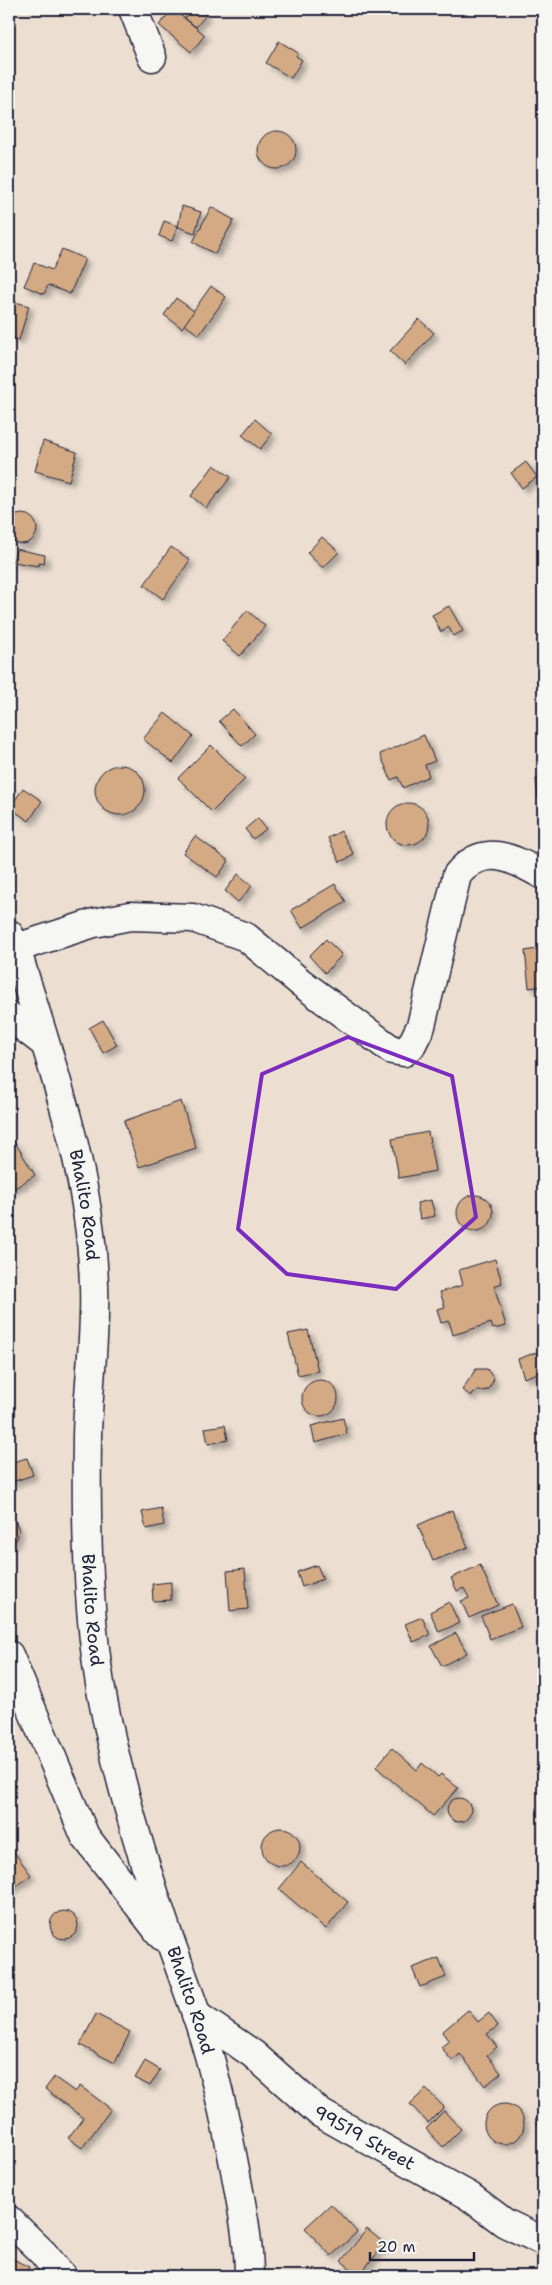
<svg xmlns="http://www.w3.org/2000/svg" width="552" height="2285" font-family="'Shantell Sans',sans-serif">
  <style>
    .building { fill: #d3aa84; stroke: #22223b; filter: url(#shadow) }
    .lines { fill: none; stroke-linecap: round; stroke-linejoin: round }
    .minor-casing { stroke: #22223b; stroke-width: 31 }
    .minor { stroke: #f6f6f2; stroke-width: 28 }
    .marked { fill: none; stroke: #7b2cbf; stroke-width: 4; stroke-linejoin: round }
    .labels { text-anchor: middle; stroke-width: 5; stroke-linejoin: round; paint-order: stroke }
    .street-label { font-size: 18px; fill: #22223b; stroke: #f6f6f2 }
  </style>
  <defs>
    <filter id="shadow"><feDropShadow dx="4.5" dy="4.5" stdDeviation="2.5" flood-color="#0004"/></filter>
  </defs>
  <rect width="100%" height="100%" fill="#ecdfd1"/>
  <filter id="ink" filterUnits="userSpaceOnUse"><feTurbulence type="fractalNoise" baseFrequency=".02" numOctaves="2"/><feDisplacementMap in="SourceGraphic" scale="10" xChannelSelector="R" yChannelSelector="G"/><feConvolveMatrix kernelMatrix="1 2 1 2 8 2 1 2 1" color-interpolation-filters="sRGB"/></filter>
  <g filter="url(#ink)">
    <g class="building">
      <path d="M173,9L205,35L191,52L159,25Z"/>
      <path d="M193,9H199L206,15L196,27L185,18Z"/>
      <path d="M279,41L298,53L296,56L302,60L291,78L266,63Z"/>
      <circle cx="277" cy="150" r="19"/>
      <path d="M182,206L201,212L195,233L178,227Z"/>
      <path d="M211,207L234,220L215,254L193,242Z"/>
      <path d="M164,221L178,226L172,241L159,236Z"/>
      <path d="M62,249L85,259L70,294L48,285L44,294L24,286L34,263L52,270Z"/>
      <path d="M211,286L226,297L199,335L184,324Z"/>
      <path d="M176,298L194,311L182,328L164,315Z"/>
      <path d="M9,300L29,306L19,340L9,336Z"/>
      <path d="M419,319L434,333L405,365L390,351Z"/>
      <path d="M255,419L272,434L260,449L242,435Z"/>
      <path d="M43,441L77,452L69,481L35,471Z"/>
      <path d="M526,462L537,477L522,488L511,473Z"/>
      <path d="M214,465L231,477L206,508L191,496Z"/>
      <circle cx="22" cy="529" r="15"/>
      <path d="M322,537L339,552L323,568L307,553Z"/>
      <path d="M171,547L190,560L163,599L144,585Z"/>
      <path d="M16,549L45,555L44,564L39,563V566L13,562Z"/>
      <path d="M449,606L463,631L453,636L449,627L441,632L432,615Z"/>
      <path d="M247,610L265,626L240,656L222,641Z"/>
      <path d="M233,709L255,734L242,746L219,721Z"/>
      <path d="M165,713L193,736L173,763L143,739Z"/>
      <path d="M424,735L435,761L425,765L429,776L403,788L398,777L391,780L380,754Z"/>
      <path d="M211,745L245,779L212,812L178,778Z"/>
      <circle cx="120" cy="790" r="25"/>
      <path d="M543,778V798H538L536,779Z"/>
      <path d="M23,788L42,801L29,821L10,808Z"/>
      <circle cx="408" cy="824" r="21"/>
      <path d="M258,818L266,829L253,839L245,829Z"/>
      <path d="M341,831L354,855L340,862L328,838Z"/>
      <path d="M195,836L229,861L217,877L183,853Z"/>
      <path d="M238,874L252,886L238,902L225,891Z"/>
      <path d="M335,884L346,902L302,928L291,910Z"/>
      <path d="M326,939L342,955L325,973L309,956Z"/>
      <path d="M543,948V986L529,988L525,951Z"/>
      <path d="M103,1020L117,1045L103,1053L89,1028Z"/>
      <path d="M543,1039V1057L541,1056V1041Z"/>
      <path d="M181,1101L196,1148L139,1167L124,1121Z"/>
      <path d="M428,1132L435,1171L399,1178L392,1139Z"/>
      <path d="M14,1141L35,1175L9,1192V1145Z"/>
      <circle cx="475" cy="1213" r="18"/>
      <path d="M431,1200L435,1216L420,1219L417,1203Z"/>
      <path d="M495,1259L502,1283L494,1286L506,1326L493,1329L491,1323L453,1335L449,1321L441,1323L437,1309L445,1307L440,1292L463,1285L459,1270Z"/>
      <path d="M308,1330L318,1371L298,1375L288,1334Z"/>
      <path d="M537,1352L543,1371L524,1378L518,1359Z"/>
      <path d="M476,1369H487L494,1379L488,1390L476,1391L471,1396L462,1390Z"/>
      <circle cx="320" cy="1398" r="18"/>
      <path d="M343,1418L347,1434L315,1443L311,1426Z"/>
      <path d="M225,1425L228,1440L208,1444L205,1428Z"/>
      <path d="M27,1458L33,1475L9,1483V1463Z"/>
      <path d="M161,1508L164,1525L146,1529L142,1512Z"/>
      <path d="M452,1510L468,1547L433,1561L418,1525Z"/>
      <path d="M9,1516L16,1522L19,1530L17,1539L9,1546Z"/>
      <path d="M317,1565L323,1579L302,1587L297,1572Z"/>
      <path d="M480,1565L498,1605L469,1618L461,1601L469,1598L464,1588L457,1591L451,1578Z"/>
      <path d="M245,1569L248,1609L230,1611L227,1571Z"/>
      <path d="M171,1582V1600L153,1601L152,1584Z"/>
      <path d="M449,1602L459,1623L439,1632L430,1612Z"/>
      <path d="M512,1604L521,1627L490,1639L481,1616Z"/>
      <path d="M422,1617L430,1635L413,1642L405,1624Z"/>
      <path d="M456,1633L467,1653L442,1666L431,1646Z"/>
      <path d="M392,1748L417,1770L422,1763L438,1777L441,1774L458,1788L433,1816L376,1767Z"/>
      <circle cx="459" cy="1810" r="12"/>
      <circle cx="281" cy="1847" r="19"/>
      <path d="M9,1845L31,1875L9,1891Z"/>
      <path d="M301,1862L348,1902L326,1929L279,1889Z"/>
      <circle cx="64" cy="1925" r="14"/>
      <path d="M439,1958L446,1977L420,1987L412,1968Z"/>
      <path d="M468,2010L478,2022L489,2013L498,2026L487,2034L497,2047L487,2055L501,2073L485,2086L460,2054L452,2061L441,2047L449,2041L442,2032Z"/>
      <path d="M96,2014L130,2032L115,2063L80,2045Z"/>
      <path d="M145,2061L160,2070L150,2086L135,2078Z"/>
      <path d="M54,2077L75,2092L80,2086L111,2109L82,2148L68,2138L83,2118L45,2089Z"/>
      <path d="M426,2089L444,2107L428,2123L410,2104Z"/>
      <circle cx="504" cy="2124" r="20"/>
      <path d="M444,2111L461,2129L443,2147L426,2129Z"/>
      <path d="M543,2114V2132L535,2120Z"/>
      <path d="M331,2204L357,2232L331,2256L305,2228Z"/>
      <path d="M367,2229L385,2244L359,2275L341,2261Z"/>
      <path d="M9,2257L29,2267L24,2276H9Z"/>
    </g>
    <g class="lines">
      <defs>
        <g id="minor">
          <path d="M133,9L152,57"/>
          <path id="s1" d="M9,934L16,948C49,1059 91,1169 94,1286C96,1336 88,1386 87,1436C86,1518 87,1615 102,1695C117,1775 141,1855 167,1932C177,1960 187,1988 197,2016C214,2067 226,2121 236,2175C242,2208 249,2242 249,2276"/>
          <path d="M16,948L94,923L130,916L193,918L246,937L300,982L392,1050L404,1052L411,1046L421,1026L457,875C484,842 512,858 543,875"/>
          <path d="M9,1016L44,1043"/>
          <path d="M9,1655L85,1836L162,1936"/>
          <path id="s2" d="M196,2015L253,2054L320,2113L469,2196L505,2223L543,2241"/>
          <path d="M9,2220L43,2253L62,2276"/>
        </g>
      </defs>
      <use href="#minor" class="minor-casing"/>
      <use href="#minor" class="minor"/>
    </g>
  </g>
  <path class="marked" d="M348,1037L452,1076L476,1217L396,1289L287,1274L238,1229L262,1074Z"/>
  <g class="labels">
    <g class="street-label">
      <text dy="6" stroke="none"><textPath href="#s1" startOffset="282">Bhalito Road</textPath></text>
      <text dy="6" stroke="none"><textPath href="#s1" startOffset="688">Bhalito Road</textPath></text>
      <text dy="6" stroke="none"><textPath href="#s1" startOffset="1092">Bhalito Road</textPath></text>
      <text dy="6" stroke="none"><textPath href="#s2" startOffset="209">99519 Street</textPath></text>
    </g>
  </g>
  <rect width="552" height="2285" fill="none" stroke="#f6f6f2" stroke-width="30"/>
  <rect x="15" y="15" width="522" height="2255" fill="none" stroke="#22223b" stroke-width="2" filter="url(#ink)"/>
  <path d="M370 2252v8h104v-8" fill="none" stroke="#22223b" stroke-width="2.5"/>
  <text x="377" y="2252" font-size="15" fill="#22223b" stroke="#f6f6f2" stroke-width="4" paint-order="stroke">20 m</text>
</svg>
